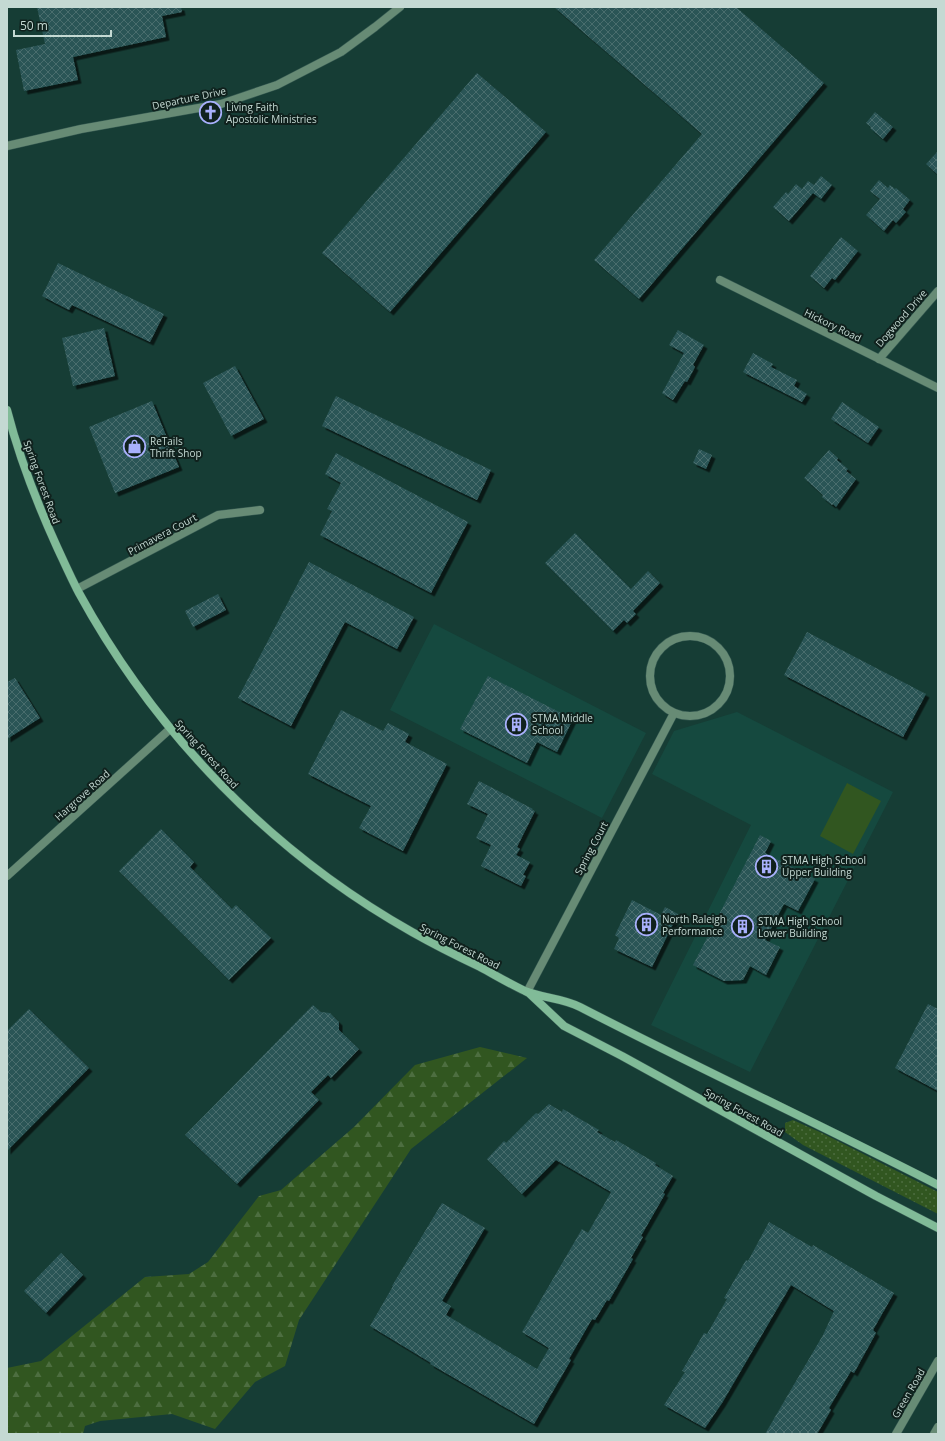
<svg xmlns="http://www.w3.org/2000/svg" width="945" height="1441" font-family="'Open Sans',sans-serif">
  <style>
    .built { fill: #15493f }
    .green { fill: url(#green-dots) }
    .forest { fill: url(#forest-firs) }
    .pitch { fill: #315620 }
    .building { fill: url(#building-cross-hatch); filter: url(#shadow) }
    .lines { fill: none; stroke-linecap: round; stroke-linejoin: round }
    .minor-casing { stroke: #355951; stroke-width: 9 }
    .tertiary-casing { stroke: #355951; stroke-width: 9 }
    .secondary-casing { stroke: #355951; stroke-width: 9 }
    .minor { stroke: #678b75; stroke-width: 8 }
    .tertiary { stroke: #678b75; stroke-width: 8 }
    .secondary { stroke: #81bb98; stroke-width: 8 }
    .labels { text-anchor: middle; stroke-width: 4; stroke-linejoin: round; paint-order: stroke }
    .street-label { font-size: 10px; fill: #c4d9d3; stroke: #10211d }
    .poi-label { font-size: 10px; fill: #c4d9d3; stroke: #10211d; text-anchor: start }
  </style>
  <defs>
    <pattern id="green-dots" width="8" height="8" patternUnits="userSpaceOnUse"><rect width="8" height="8" fill="#315620"/><path d="M2 2h.1M6 6h.1" fill="none" stroke="#4d6e40" stroke-width="1.8" stroke-linecap="round"/></pattern>
    <pattern id="forest-firs" width="22" height="20" patternUnits="userSpaceOnUse"><rect width="22" height="20" fill="#315620"/><path d="M5 1l3.5 6h-7zM16 11l3.5 6h-7z" fill="#4d6e40"/></pattern>
    <pattern id="building-cross-hatch" width="8" height="8" patternUnits="userSpaceOnUse"><rect width="8" height="8" fill="#2b5556"/><path d="M0 0l8 8M0 8l8-8" fill="none" stroke="#486d6d"/></pattern>
    <filter id="shadow"><feDropShadow dx="3.5" dy="3.5" stdDeviation="0" flood-color="#0009"/></filter>
  </defs>
  <rect width="100%" height="100%" fill="#163d35"/>
  <g class="built">
    <path d="M434,624L646,733L602,818L390,710Z"/>
    <path d="M737,712L893,792L750,1072L651,1025L751,825L652,774L674,731Z"/>
  </g>
  <path class="green" d="M793,1120L822,1133L938,1192V1214L803,1145L785,1132V1123Z"/>
  <path class="forest" d="M480,1047L527,1058L411,1149L299,1320L285,1366L255,1382L215,1429L172,1414L100,1421L85,1426L83,1434H7V1368L41,1361L145,1277L189,1274L208,1262L259,1196L281,1190L354,1127L415,1065Z"/>
  <path class="pitch" d="M847,783L881,801L853,854L820,836Z"/>
  <g class="building">
    <path d="M37,7H181L182,12L162,16L166,37L73,57L78,80L24,91L16,50L45,44Z"/>
    <path d="M554,7H736L824,83L639,299L594,260L702,134Z"/>
    <path d="M477,73L546,132L390,312L322,253Z"/>
    <path d="M875,112L893,127L883,139L870,128L871,127L866,123Z"/>
    <path d="M938,151V175L926,164Z"/>
    <path d="M821,176L832,185L821,199L813,193L789,221L773,207L786,192L788,194L796,184L802,189L808,181L814,185Z"/>
    <path d="M879,180L888,188L890,185L895,189L896,188L910,200L903,209L906,212L896,223L893,220L884,231L866,215L880,199L870,191Z"/>
    <path d="M841,237L858,251L835,280L832,278L824,288L810,276Z"/>
    <path d="M58,263L164,314L150,342L72,305L69,310L42,296Z"/>
    <path d="M104,328L115,376L73,386L62,338Z"/>
    <path d="M678,330L704,345L693,365L695,367L687,382L685,381L673,400L662,393L684,353L669,345Z"/>
    <path d="M753,353L773,364L771,367L797,380L794,386L807,394L802,402L743,372Z"/>
    <path d="M235,366L264,419L231,436L203,383Z"/>
    <path d="M336,396L491,470L477,500L322,426Z"/>
    <path d="M152,401L179,467L115,493L89,427Z"/>
    <path d="M842,402L879,427L868,443L831,419Z"/>
    <path d="M699,449L712,455L706,469L693,463Z"/>
    <path d="M829,450L838,458L837,460L848,469L846,471L856,479L836,507L833,504L832,505L822,497L823,495L804,478Z"/>
    <path d="M336,453L468,522L431,593L320,535L332,511L327,509L341,483L325,474Z"/>
    <path d="M575,533L631,589L648,571L660,583L633,611L636,614L627,623L624,620L613,631L545,563Z"/>
    <path d="M309,562L414,617L397,649L345,622L291,726L238,698Z"/>
    <path d="M218,594L226,610L193,627L185,611Z"/>
    <path d="M807,632L926,694L903,737L784,675Z"/>
    <path d="M488,676L573,719L557,752L537,742L527,763L460,729Z"/>
    <path d="M15,678L40,718L7,739V682Z"/>
    <path d="M341,710L383,731L388,723L409,734L405,742L447,764L403,851L359,828L371,806L308,774Z"/>
    <path d="M479,781L533,809L532,810L535,811L517,847L520,849L516,855L530,862L523,875L526,876L521,886L481,866L491,845L476,838L488,814L467,804Z"/>
    <path d="M161,829L194,862L190,867L232,909L236,905L271,938L229,980L119,871Z"/>
    <path d="M760,835L771,841L765,853L815,879L798,911L784,904L765,940L780,947L766,975L750,966L743,980L724,981L693,965Z"/>
    <path d="M632,900L661,915L665,907L678,914L652,967L614,949L619,938L615,935Z"/>
    <path d="M928,1004L938,1009V1091L895,1068Z"/>
    <path d="M313,1005L321,1012L330,1013L339,1022V1030L359,1049L331,1078L328,1075L311,1092L319,1100L237,1184L185,1135Z"/>
    <path d="M29,1009L89,1068L7,1151V1031Z"/>
    <path d="M549,1104L562,1112L563,1109L599,1130L597,1132L615,1142L616,1140L656,1163L655,1165L673,1176L663,1193L665,1194L641,1236L643,1237L631,1258L633,1259L609,1301L607,1300L595,1320L592,1319L569,1359L571,1360L534,1424L430,1364L431,1363L370,1326L393,1286H392L442,1203L485,1228L442,1301L451,1306L446,1315L537,1369L549,1348L522,1332L582,1229L588,1233L611,1192L556,1160L522,1194L487,1159L504,1141L506,1143L536,1113L538,1114Z"/>
    <path d="M769,1222L812,1247L813,1245L894,1293L873,1330L876,1333L854,1373L851,1371L829,1408L831,1410L817,1434H765L823,1335L834,1311L791,1285L722,1403L705,1428L664,1405L685,1372L682,1371L704,1333L707,1334L727,1299L724,1298L746,1260L748,1261Z"/>
    <path d="M61,1253L83,1275L46,1313L24,1291Z"/>
  </g>
  <g class="lines">
    <defs>
      <g id="minor">
        <path d="M720,280L938,388"/>
        <path d="M879,359L938,291"/>
        <path d="M77,589L218,515L260,510"/>
        <circle cx="690" cy="676" r="40"/>
        <path d="M527,992L674,713"/>
      </g>
      <g id="tertiary">
        <path d="M7,146L81,129L221,104L277,85L341,52L375,27L400,7"/>
        <path d="M7,876L170,729"/>
        <path d="M896,1434L938,1361"/>
        <path d="M934,1434L938,1427"/>
      </g>
      <g id="secondary">
        <path d="M7,410C19,457 37,503 57,547C64,562 71,578 79,593C156,734 272,853 412,932C435,945 457,956 480,967C495,975 510,984 525,991C542,998 563,998 580,1007C698,1068 819,1124 938,1185"/>
        <path d="M529,993L564,1026L622,1056L876,1196L938,1228"/>
      </g>
    </defs>
    <use href="#minor" class="minor-casing"/>
    <use href="#tertiary" class="tertiary-casing"/>
    <use href="#secondary" class="secondary-casing"/>
    <use href="#minor" class="minor"/>
    <use href="#tertiary" class="tertiary"/>
    <use href="#secondary" class="secondary"/>
  </g>
  <defs>
    <symbol id="church-ring" viewBox="-11 -11 22 22"><circle r="9.5" fill="#10211d" stroke="#a8b0fc" stroke-width="1.5"/><path d="M-1.2-6h2.4v3.5h3.3v2.4h-3.3V6h-2.4V-.1h-3.3v-2.4h3.3Z" fill="#a8b0fc"/></symbol>
    <symbol id="shop-ring" viewBox="-11 -11 22 22"><circle r="9.5" fill="#10211d" stroke="#a8b0fc" stroke-width="1.5"/><path d="M-5-2.5h2.3a2.7 3.5 0 0 1 5.4 0H5L5.5 6h-11ZM-1.5-2.5h3a1.5 2.3 0 0 0-3 0Z" fill="#a8b0fc"/></symbol>
    <symbol id="building-ring" viewBox="-11 -11 22 22"><circle r="9.5" fill="#10211d" stroke="#a8b0fc" stroke-width="1.5"/><path d="M-4-6H4V6H1V3H-1V6H-4ZM-2.5-4.3h1.7v1.8h-1.7ZM.8-4.3h1.7v1.8H.8ZM-2.5-1h1.7V.8h-1.7ZM.8-1h1.7V.8H.8Z" fill="#a8b0fc"/></symbol>
  </defs>
  <g fill-rule="evenodd">
    <use href="#church-ring" x="198" y="100" width="25" height="25"/>
    <use href="#shop-ring" x="122" y="434" width="25" height="25"/>
    <use href="#building-ring" x="504" y="712" width="25" height="25"/>
    <use href="#building-ring" x="754" y="854" width="25" height="25"/>
    <use href="#building-ring" x="634" y="912" width="25" height="25"/>
    <use href="#building-ring" x="730" y="914" width="25" height="25"/>
  </g>
  <g class="labels">
    <g class="street-label">
      <text transform="translate(189 98) rotate(-12)" y="4">Departure Drive</text>
      <text transform="translate(901 318) rotate(-49)" y="4">Dogwood Drive</text>
      <text transform="translate(833 325) rotate(26)" y="4">Hickory Road</text>
      <text transform="translate(42 482) rotate(70)" y="4">Spring Forest Road</text>
      <text transform="translate(162 534) rotate(-28)" y="4">Primavera Court</text>
      <text transform="translate(207 754) rotate(48)" y="4">Spring Forest Road</text>
      <text transform="translate(82 795) rotate(-42)" y="4">Hargrove Road</text>
      <text transform="translate(591 848) rotate(-62)" y="4">Spring Court</text>
      <text transform="translate(460 946) rotate(27)" y="4">Spring Forest Road</text>
      <text transform="translate(744 1112) rotate(29)" y="4">Spring Forest Road</text>
      <text transform="translate(908 1393) rotate(-60)" y="4">Green Road</text>
    </g>
    <g class="poi-label">
      <text x="226" y="111">Living Faith<tspan x="226" dy="12">Apostolic Ministries</tspan></text>
      <text x="150" y="445">ReTails<tspan x="150" dy="12">Thrift Shop</tspan></text>
      <text x="532" y="722">STMA Middle<tspan x="532" dy="12">School</tspan></text>
      <text x="782" y="864">STMA High School<tspan x="782" dy="12">Upper Building</tspan></text>
      <text x="662" y="923">North Raleigh<tspan x="662" dy="12">Performance</tspan></text>
      <text x="758" y="925">STMA High School<tspan x="758" dy="12">Lower Building</tspan></text>
    </g>
  </g>
  <rect width="945" height="1441" fill="none" stroke="#c4d9d3" stroke-width="16"/>
  <path d="M14 30v6h97v-6" fill="none" stroke="#c4d9d3" stroke-width="2"/>
  <text x="20" y="30" font-size="12" fill="#c4d9d3" stroke="#10211d" stroke-width="3" paint-order="stroke">50 m</text>
</svg>
